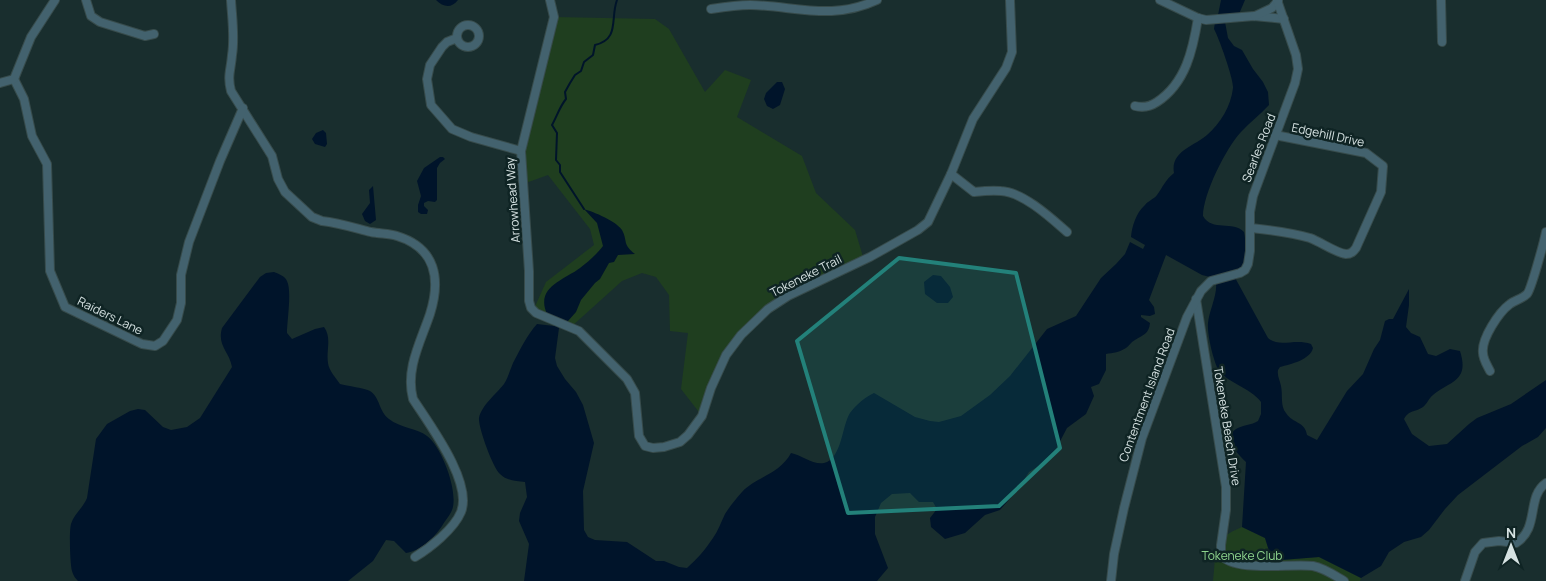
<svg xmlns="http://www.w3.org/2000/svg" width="1546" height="581" font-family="Manrope,sans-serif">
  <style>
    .green { fill: #1f3e1f }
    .water { fill: #00142a }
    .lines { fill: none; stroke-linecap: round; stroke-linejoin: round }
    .stream { stroke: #00142a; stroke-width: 2 }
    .minor-casing { stroke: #374b4b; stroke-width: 10 }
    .minor { stroke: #43626e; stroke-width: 8 }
    .marked { fill: #23817a; fill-opacity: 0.2; stroke: #23817a; stroke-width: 4; stroke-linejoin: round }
    .labels { text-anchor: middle; stroke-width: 5; stroke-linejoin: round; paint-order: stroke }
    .street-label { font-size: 12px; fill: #d6e2e2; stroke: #0f2424 }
    .park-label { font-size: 12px; fill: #8fd58e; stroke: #0f2424 }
  </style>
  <rect width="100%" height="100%" fill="#192e2e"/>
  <g class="green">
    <path d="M554,17L655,19L669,29L705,92L725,70L751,80L737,117L802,156L816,193L855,230L864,260L768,309L726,355L702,416L681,389L688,333L670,331L669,295L656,277L642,273L622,281L571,327L533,311L546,282L594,245L590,229L548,175L523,184L521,151Z"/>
    <path d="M1242,527L1265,538L1270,554L1281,560L1319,557L1361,578L1360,581H1213C1217,551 1210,540 1242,527Z"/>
  </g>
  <g class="water">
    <path d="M436,0H458C451,9 443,7 436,0Z"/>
    <path d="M1221,0H1245L1239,14L1218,15Z"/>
    <path d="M1215,22H1225L1228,38L1234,46L1242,50L1253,69L1263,82L1268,92L1269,105C1260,115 1250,122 1241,132C1226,148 1203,194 1203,216C1212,232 1233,220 1244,232C1246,241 1247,258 1243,266C1241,270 1237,272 1233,274L1268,338C1279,348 1295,338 1311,344L1313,348C1310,360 1291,364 1280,367L1278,370C1277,376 1280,380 1281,386C1283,395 1280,406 1286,413C1293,424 1305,421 1307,435L1317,440L1347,391L1363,374L1374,349L1380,340L1385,321L1389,319H1393L1409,289V305L1406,327L1411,333L1420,337L1428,354L1436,356L1450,349L1460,351C1470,382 1449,381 1433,395C1429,398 1427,404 1423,407C1414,413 1410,409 1404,419L1412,434L1429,446L1447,444L1469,424L1477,418L1511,404L1546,380V428L1538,437L1522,446L1458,495L1445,509L1429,530L1421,537L1404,542L1389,552L1381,566L1361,578L1319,557L1281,560L1270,554L1265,538L1242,527L1246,462C1239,456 1222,438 1236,429C1242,425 1252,425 1258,421L1261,414V402C1250,387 1228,384 1218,369C1213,359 1207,334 1208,323C1209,310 1221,288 1214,278L1202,275L1166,255L1149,300L1154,307L1155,314L1150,316L1141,315V317L1150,323C1149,334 1143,335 1135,340C1131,342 1129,346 1126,348C1120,352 1113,353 1106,354V370L1099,384L1091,387L1094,396L1086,414L1067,428L1056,449L1042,464L1029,472L1019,488L1000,510L985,515L965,533L945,539L931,527L930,518L937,509L933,502H919L910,493L892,494L881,503L875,517V534L888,568L877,581H524L529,544L519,521L520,513L527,497L525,482C516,481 507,481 500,474C493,468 478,427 479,418C481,406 497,393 504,384C508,378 510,370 513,363C520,350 527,335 537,324L554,326L557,318L547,314C535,287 564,280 580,268C588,262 597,254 603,246L597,223L584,209C594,212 616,221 622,230C628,241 622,244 635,254L618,255L614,262L609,263L600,279L595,283L581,300L576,312L568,321H562L559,328L555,358L557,366L565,379L576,392L583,405L594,443L583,491L584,530L588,537L595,540L627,542L656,561H664L679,567L687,568C697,559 705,550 713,538C718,531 721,522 725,514C730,506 736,499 742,492C756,477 780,474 791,453C801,455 813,465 824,463C842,459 842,425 850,413C856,405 865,397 874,393L915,417L930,421L939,422L961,416L990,395L1010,376L1047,329L1076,316L1101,278L1116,264L1125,254L1130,242L1143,249L1145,245L1131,237C1132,226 1136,213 1145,205C1148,201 1154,199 1157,195C1163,187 1165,180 1174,173C1170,151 1195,146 1207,135C1220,124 1231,106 1233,88C1234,80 1219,38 1214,29Z"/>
    <path d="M777,82H782L785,89L780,105L773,109L767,106L764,99L766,93Z"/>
    <path d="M323,130L326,133L327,144L325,147L315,144L312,139L316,133Z"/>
    <path d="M440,157H443L445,159L440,163L437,168V200L435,202L428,201L424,203V206L428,210L427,214H421L418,212V205L421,196L417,181L424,168Z"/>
    <path d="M373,186L376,220L370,224L365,221L362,214L370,203L369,190Z"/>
    <path d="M274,272C279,274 285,276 287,281C292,291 287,321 287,333L292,339L315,329L324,327C332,338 326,350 328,363C329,371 336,378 340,384C347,386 365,388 370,391C380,397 379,412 389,419C400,428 417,428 427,436C442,447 459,493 452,510C450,515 445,521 442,526C434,538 420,551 406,553L394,541L386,540L373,561L348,581H78C75,578 73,575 72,571C70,564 69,531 71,524C74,514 83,508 87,498L96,439L107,424L130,411L138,409L145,410L163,427L171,430L187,427L200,418L232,367C229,351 217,346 222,328L260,277L266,273Z"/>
    <path d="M933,275L941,276L950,287L953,297L948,303H937L925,294L924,282Z"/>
  </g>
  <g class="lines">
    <path class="stream" d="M584,209L560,172V165L556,160L557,133L552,125C557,116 560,106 566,99L565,92L570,83L575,75L581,71L584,62L593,55L595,45C620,39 610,19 617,0"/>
    <defs>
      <g id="minor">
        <path d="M86,0L91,16L100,22L145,36L154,34"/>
        <path d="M231,0C232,18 235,37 232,55C231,70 227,75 231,91L272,156L278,179L285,192L312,217L322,221C339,223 355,228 371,232C380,234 389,233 397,236C436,248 441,279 430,314C421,341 405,369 413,399C429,424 473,482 461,512C454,529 430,548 415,557"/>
        <path d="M550,0L554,17L521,151L529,271V301L531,308L536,313L579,331L627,379L635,393L639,436L645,446L653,448L664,447L680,442L688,435L702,416L711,388L726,355L741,335L768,309L788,296L870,257L918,230L928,222L951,174L973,119L1006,68L1012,52L1010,0"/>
        <path d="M1160,0L1198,18L1206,20L1254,16L1284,19"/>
        <path d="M1441,0L1442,42"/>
        <path d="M711,9C724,7 737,5 750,5C796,6 832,21 877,0"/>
        <path d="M1255,16L1272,8L1278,1"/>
        <circle cx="468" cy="36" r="11"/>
        <path d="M457,38L447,42L442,47L430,65L427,79L431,105L452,129L471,137L521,151"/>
        <path d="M14,79L24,99L32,136L47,164L50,271L65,307L142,344L155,346L163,341L177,320L181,303V275L189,242L220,161L243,108"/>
        <path d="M0,83L14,79L31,37L55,0"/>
        <path d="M1135,106C1143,108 1151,106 1157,102C1186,83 1193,49 1198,18"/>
        <path d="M951,174L974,192C983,191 992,190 1001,191C1023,192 1051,218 1067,232"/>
        <path d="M1251,228C1271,230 1290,232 1310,238C1321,242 1336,253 1346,254C1351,254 1353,252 1356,248L1381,192L1383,166L1366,153L1275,135"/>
        <path d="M1196,299L1226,487V510L1221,545V555C1235,573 1292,563 1313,566C1324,568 1334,575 1344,581"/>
        <path d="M1490,371C1487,365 1483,359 1483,353C1481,339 1499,312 1510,304C1515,300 1522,299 1527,294C1531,290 1544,242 1546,232"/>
        <path d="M1111,581L1114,554L1124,508L1142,438L1187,317L1201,291L1211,281L1240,273L1245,270L1248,264L1250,251V212L1253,196L1295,83L1298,69L1296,55L1277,0"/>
        <path d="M1465,581L1475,552L1483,543L1499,541L1516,543C1540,528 1526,497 1546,483"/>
      </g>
    </defs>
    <use href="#minor" class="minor-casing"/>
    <use href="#minor" class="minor"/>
  </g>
  <path class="marked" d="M899,258L1016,273L1060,448L999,506L848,513L797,341Z"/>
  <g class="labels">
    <g class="street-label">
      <text transform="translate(1328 135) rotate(12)" y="4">Edgehill Drive</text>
      <text transform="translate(1259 148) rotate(-69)" y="4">Searles Road</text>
      <text transform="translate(513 200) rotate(-94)" y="4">Arrowhead Way</text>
      <text transform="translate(806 276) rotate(-27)" y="4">Tokeneke Trail</text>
      <text transform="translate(110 316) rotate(26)" y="4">Raiders Lane</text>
      <text transform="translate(1147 395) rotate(-70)" y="4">Contentment Island Road</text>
      <text transform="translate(1227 426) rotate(81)" y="4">Tokeneke Beach Drive</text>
    </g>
    <g class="park-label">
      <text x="1242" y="560">Tokeneke Club</text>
    </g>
  </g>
  <g transform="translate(1511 546)" stroke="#0f2424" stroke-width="4" paint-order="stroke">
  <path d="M0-4L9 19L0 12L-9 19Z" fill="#d6e2e2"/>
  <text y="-8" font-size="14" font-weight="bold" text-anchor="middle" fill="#d6e2e2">N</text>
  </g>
</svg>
